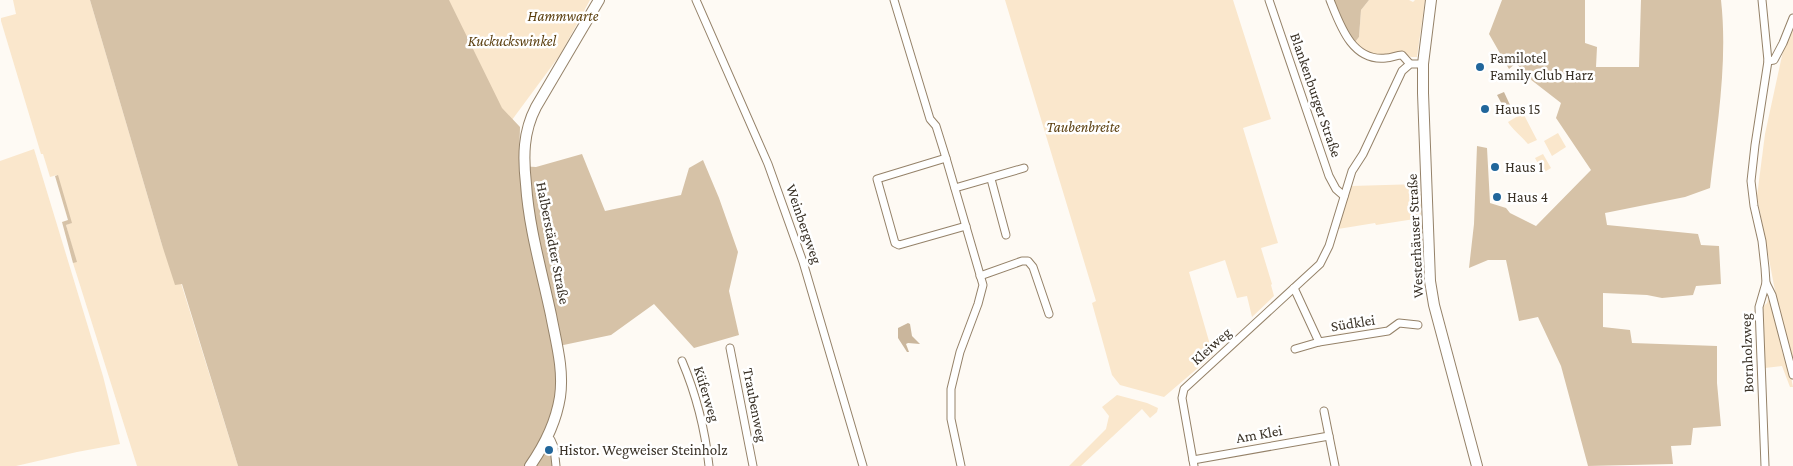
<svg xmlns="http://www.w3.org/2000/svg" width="1793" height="466" font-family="'Crimson Pro',serif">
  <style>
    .green { fill: #fae7cc }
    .forest { fill: #d6c2a7 }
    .water { fill: #cab69c }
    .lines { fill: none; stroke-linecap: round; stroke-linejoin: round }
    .minor-casing { stroke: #958269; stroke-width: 9 }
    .secondary-casing { stroke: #958269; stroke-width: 12 }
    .minor { stroke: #fff; stroke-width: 7 }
    .secondary { stroke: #fff; stroke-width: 10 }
    .poi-dot { fill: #21669b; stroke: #fff; stroke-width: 2 }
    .labels { text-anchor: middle; stroke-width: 5; stroke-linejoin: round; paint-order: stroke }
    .park-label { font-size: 15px; font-style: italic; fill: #5b3f0f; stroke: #fff }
    .poi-label { font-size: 15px; fill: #383025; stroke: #fff; text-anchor: start }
    .street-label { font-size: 15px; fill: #383025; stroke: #fff }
  </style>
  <rect width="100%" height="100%" fill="#fefaf4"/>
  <g class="green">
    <path d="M13,0H90L162,245L181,283L238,466H137L73,263L76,261L66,225L71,223L57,175L50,177L43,154H41L1,21V18L16,14Z"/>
    <path d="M443,0H590L560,55L509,124Z"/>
    <path d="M1005,0H1233L1271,119L1243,128L1278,243L1261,248L1272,284L1271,285L1274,296L1252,317L1247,296L1237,298L1225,260L1189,272L1213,355L1164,397L1120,385L1112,375L1092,303L1096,301Z"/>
    <path d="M1369,0H1409L1413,2L1415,0H1425L1417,57H1411L1404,53C1382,57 1372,58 1354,43L1359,37L1361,10Z"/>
    <path d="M1793,25V366L1776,296L1757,196L1765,134L1783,51Z"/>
    <path d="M1523,113L1537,140L1528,144C1522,137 1512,129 1508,122Z"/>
    <path d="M1558,133L1566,147L1552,156L1544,141Z"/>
    <path d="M34,149L103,376L120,444L77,452L16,466H0V161Z"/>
    <path d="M1543,154L1551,168L1543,173L1535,158Z"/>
    <path d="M1420,184L1421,218L1376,225L1375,223L1338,229L1351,186Z"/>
    <path d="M1769,296L1783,346L1781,347L1783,354H1786L1793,387H1790L1782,366L1765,368L1763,307L1767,303Z"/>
    <path d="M1117,395L1147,403L1158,408L1157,412L1150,418L1142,409L1081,466H1069L1106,429L1109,416L1102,407Z"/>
  </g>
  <g class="forest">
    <path d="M90,0H449L502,108L520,127L519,166L536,167L582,154L605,211L681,195L689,168L703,160L719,198L738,252L729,291L739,335L694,348L654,304L611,335L554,347L557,371L554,411L541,443L551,448L552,466H238L182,284L175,285L162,245Z"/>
    <path d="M1334,0H1369L1361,10L1359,37L1354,43L1335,6Z"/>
    <path d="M1502,0H1585V43L1597,47L1596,67H1639L1641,0H1721C1728,62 1717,126 1710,188L1685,197L1605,213L1607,225L1698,234L1701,245L1719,246L1721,284L1696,286L1693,295L1662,298L1647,295L1603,293V327L1630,330L1632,343L1717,346V383L1721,426L1693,428L1691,445L1671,446L1673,464L1588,466L1561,366L1538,317L1519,321L1506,260H1488L1469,268L1474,224L1477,146L1487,148L1490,203L1506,208L1510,213L1536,226L1591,170L1556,118L1561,103L1530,79L1516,63L1509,69L1489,34Z"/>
    <path d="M58,175L72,223L66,225L77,262L73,263L62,222L68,220L55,176Z"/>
  </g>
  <g class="water">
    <path d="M1504,92L1510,105L1504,108L1497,95Z"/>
    <path d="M908,323L910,324L912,336L920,344L908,343L906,344L909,352H907L898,338V328Z"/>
  </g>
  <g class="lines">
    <defs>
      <g id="minor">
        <path d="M696,0L768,164L803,262L863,466"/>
        <path d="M894,0L930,119L936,126L946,158L983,285L978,304L960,352L951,389V419L961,466"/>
        <path d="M1269,0L1329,176L1336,189L1344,196"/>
        <path d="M1330,0C1340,25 1352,62 1386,58C1392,58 1396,55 1402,55L1410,64"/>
        <path d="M1762,0L1768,61L1755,145L1751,181L1754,206L1762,241L1765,268L1766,283L1759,307L1765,466"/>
        <path d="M1768,61L1774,60L1783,43L1793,18"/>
        <path d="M946,158L877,179L895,243L899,245L966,226"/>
        <path d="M991,179L1006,235"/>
        <path d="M955,188L1024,168"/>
        <path d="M980,276L1022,261H1028L1033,267L1049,314"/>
        <path d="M1766,283L1772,295L1793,375"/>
        <path d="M1294,288L1319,342L1388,331L1399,323L1418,325"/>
        <path d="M730,348L753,466"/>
        <path d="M1295,349L1319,342"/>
        <path d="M682,361C696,394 705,429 709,466"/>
        <path d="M1324,411L1335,466"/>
        <path d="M551,440L554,447L556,466"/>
        <path d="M1193,460L1329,436"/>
        <path d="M1194,466L1182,398L1184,389L1320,264L1329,246L1352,171L1363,154L1402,71L1410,64H1423"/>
      </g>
      <g id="secondary">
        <path d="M1431,0L1423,64V93L1430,281L1434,305L1477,466"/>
        <path d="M530,466C544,446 556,422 560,397C564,369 556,342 551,315C542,272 529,229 526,184C523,157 523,132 536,107L599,0"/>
      </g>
    </defs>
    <use href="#minor" class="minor-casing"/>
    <use href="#secondary" class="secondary-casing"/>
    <use href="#minor" class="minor"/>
    <use href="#secondary" class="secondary"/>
  </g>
  <g class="poi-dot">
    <circle cx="1480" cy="67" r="5"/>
    <circle cx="1485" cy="109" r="5"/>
    <circle cx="1495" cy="167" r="5"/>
    <circle cx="1497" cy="197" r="5"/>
    <circle cx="549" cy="450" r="5"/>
  </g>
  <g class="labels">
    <g class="park-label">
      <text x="563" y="21">Hammwarte</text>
      <text x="512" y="46">Kuckuckswinkel</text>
      <text x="1083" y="132">Taubenbreite</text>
    </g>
    <g class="poi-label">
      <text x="1490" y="63">Familotel<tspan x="1490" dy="17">Family Club Harz</tspan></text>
      <text x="1495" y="114">Haus 15</text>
      <text x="1505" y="172">Haus 1</text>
      <text x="1507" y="202">Haus 4</text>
      <text x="559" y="455">Histor. Wegweiser Steinholz</text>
    </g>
    <g class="street-label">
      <text transform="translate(1316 95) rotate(71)" y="5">Blankenburger Straße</text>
      <text transform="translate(804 224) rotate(71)" y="5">Weinbergweg</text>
      <text transform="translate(1415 236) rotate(-93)" y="5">Westerhäuser Straße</text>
      <text transform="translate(553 243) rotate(79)" y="5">Halberstädter Straße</text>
      <text transform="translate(1353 323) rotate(-9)" y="5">Südklei</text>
      <text transform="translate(1211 346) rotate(-42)" y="5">Kleiweg</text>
      <text transform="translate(1747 353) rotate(-92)" y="5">Bornholzweg</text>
      <text transform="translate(707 394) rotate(73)" y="5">Küferweg</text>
      <text transform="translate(755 405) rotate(79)" y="5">Traubenweg</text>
      <text transform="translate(1259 434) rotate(-10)" y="5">Am Klei</text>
    </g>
  </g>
</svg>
